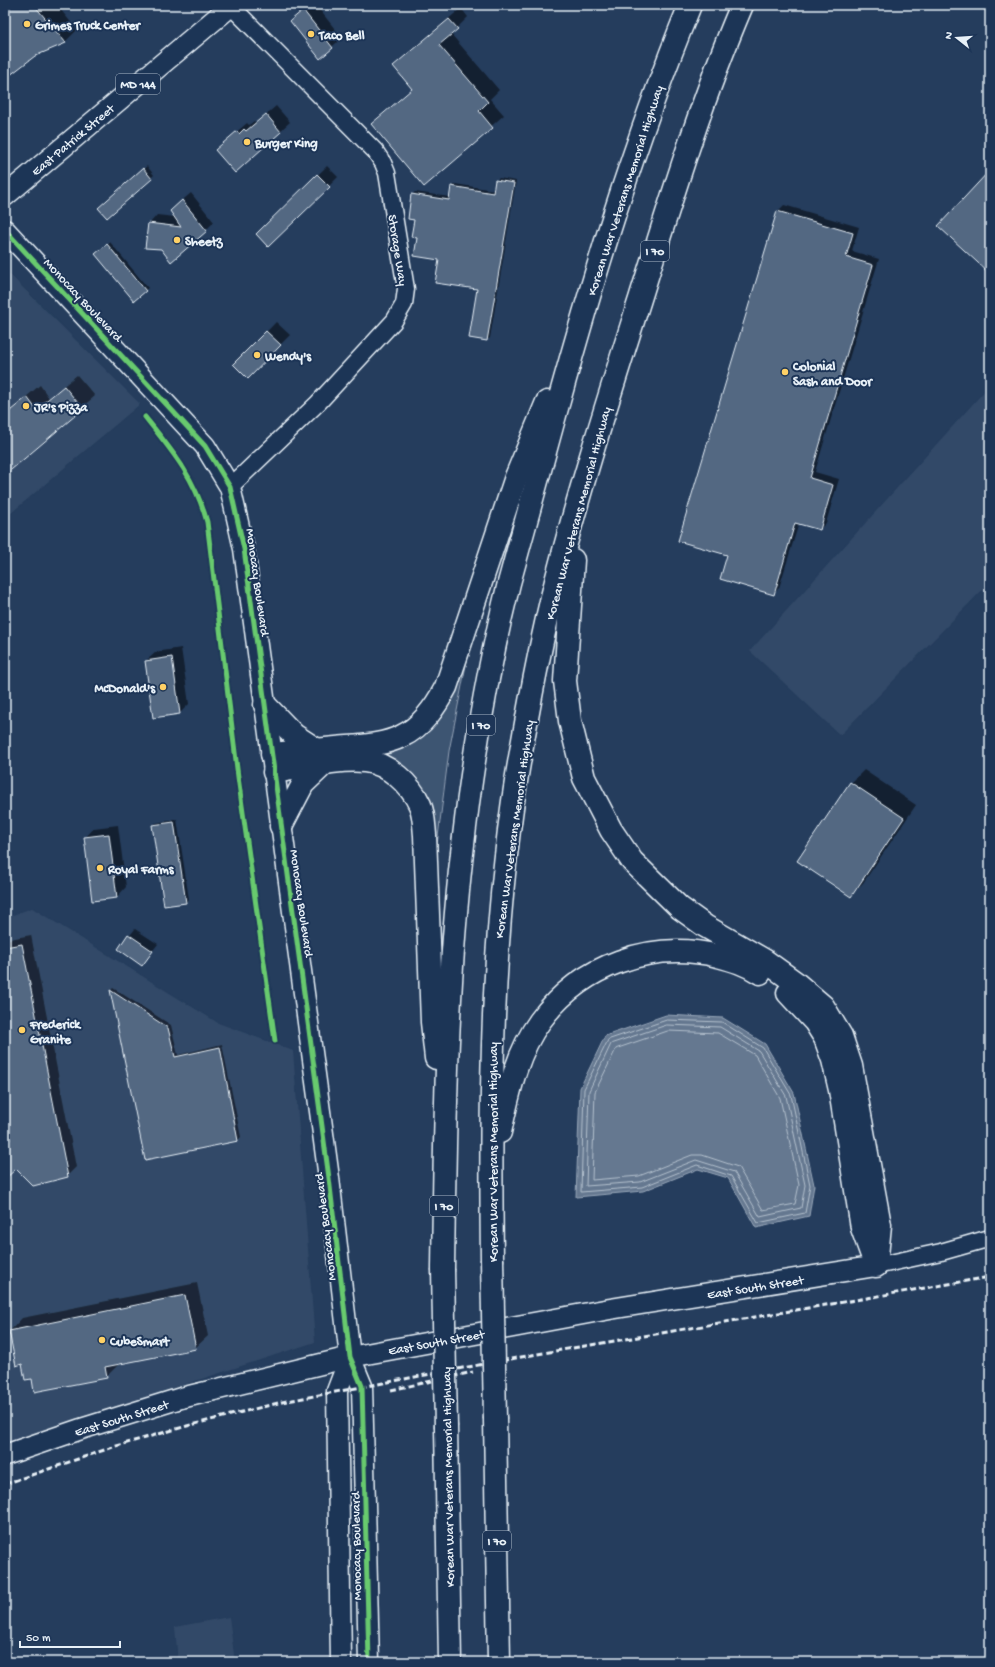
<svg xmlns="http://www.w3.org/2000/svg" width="995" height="1667" font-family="'Gochi Hand',sans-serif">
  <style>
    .built { fill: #334a68 }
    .green { fill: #3e5472; stroke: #93a2b5 }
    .water { fill: #657890; stroke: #99a8ba }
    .shadow { fill: #0007 }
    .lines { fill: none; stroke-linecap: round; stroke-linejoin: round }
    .shore { stroke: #b4c1ce; stroke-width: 1 }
    .building { fill: #536782; stroke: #e8f1f8 }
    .minor-casing { stroke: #e8f1f8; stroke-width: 19 }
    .major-casing { stroke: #e8f1f8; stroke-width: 23 }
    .highway-casing { stroke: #e8f1f8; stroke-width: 25 }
    .minor { stroke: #1d3557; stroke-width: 16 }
    .major { stroke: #1d3557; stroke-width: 20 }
    .highway { stroke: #1d3557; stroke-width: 22 }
    .rail { stroke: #e8f1f8; stroke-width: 3; stroke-dasharray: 6 3; stroke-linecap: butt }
    .highway-bridge-casing { stroke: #e8f1f8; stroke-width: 25; stroke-linecap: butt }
    .highway-bridge { stroke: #1d3557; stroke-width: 22 }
    .cycleway-casing { stroke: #1d3557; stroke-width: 8 }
    .cycleway { stroke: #67ca6e; stroke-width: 5 }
    .poi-dot { fill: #ffd166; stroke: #1d3557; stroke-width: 1.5 }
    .labels { text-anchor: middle; stroke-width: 4; stroke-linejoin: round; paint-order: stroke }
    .shield { fill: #1d3557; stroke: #abb9c8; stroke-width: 1 }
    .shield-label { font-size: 12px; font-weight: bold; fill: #e8f1f8 }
    .poi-label { font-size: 13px; font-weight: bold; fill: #e8f1f8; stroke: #1d3557; text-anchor: start }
    .street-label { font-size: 13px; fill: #e8f1f8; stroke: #1d3557 }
  </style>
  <rect width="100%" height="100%" fill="#253d5d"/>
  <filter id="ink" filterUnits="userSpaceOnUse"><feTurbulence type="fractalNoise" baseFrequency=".025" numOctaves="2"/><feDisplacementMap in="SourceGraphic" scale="8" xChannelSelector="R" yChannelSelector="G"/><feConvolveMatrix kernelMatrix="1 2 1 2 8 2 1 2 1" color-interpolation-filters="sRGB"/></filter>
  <g filter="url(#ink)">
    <g class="built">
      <path d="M5,270L140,404L5,518Z"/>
      <path d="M990,385V582L840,735L750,651Z"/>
      <path d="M32,908L218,1023L293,1051L315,1342L5,1443V918Z"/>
      <path d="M229,1617L235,1662H178L175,1627Z"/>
    </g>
    <path class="green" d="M473,630L449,751L433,876V834L376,754L399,745Z"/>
    <path class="water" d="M666,1015L723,1018L765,1044L794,1093L814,1185L809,1216L756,1228L728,1178L698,1169L643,1191L576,1197L580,1088L605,1036Z"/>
    <g class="shadow">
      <path d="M5,5H57L77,30L65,42L34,55L5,78Z"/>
      <path d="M309,5H316L342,38L320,57L291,21Z"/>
      <path d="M461,8L468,17L451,34L499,90L490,99L504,115L424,185L413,89L394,66Z"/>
      <path d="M276,106L290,122L235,172L226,141L247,123L249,125L254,121L256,123Z"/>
      <path d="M147,166L154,175L107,217L102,205Z"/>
      <path d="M327,166L338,177L269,246L257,234Z"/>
      <path d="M499,178L516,181L490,338L487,340L478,288L440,259L418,237L412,195L415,192L450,197L452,186L455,184L494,190L496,181Z"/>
      <path d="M191,193L214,222L206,230L161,248L149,224L157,215L175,217L179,203Z"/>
      <path d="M784,205L859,227L852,251L879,259L815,472L839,479L826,523L820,529L799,523L779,588L773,594L728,555L679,540L778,211Z"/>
      <path d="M110,242L148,288L134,300L99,252Z"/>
      <path d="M276,322L290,335L248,377L235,364Z"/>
      <path d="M77,375L95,396L5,473V415L40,385L49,398Z"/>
      <path d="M181,648L189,704L180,713L146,661L156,652Z"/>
      <path d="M864,770L916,805L863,883L850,896L799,860L851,783Z"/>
      <path d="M177,819L189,899L186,902L165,905L153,825L156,823Z"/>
      <path d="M118,825L126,887L117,897L85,838L94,828Z"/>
      <path d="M135,929L158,944L142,964L119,949Z"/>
      <path d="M31,935L76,1167L67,1176L16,1168L5,1177V1132L10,1138L5,1107V940Z"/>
      <path d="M113,988L171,1025L178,1055L222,1044L241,1137L238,1140L146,1159L111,990Z"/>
      <path d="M197,1283L208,1336L195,1348L119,1364L106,1377L32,1378L22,1363L10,1331L22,1318Z"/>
    </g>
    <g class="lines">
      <g class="shore">
        <path d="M667,1020L722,1022L763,1048L791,1095L810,1185L805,1213L758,1223L731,1176L697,1165L642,1187L581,1192L584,1089L608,1040Z"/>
        <path d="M667,1025L720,1027L759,1051L786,1096L805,1185L801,1208L760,1217L734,1172L696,1160L640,1182L586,1186L589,1091L611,1044Z"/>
        <path d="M668,1031L718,1033L755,1055L780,1098L799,1185L795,1204L763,1210L738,1167L702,1155H692L639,1176L592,1180L595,1092L616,1049Z"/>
      </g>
    </g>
    <g class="building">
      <path d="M5,5H34L66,43L35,56L5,79Z"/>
      <path d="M303,10L333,48L320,59L290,21Z"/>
      <path d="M449,19L458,29L439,45L488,102L479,111L493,128L424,187L371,124L412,89L393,66Z"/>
      <path d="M266,114L281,132L235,173L215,150L237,131L239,134L244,129L246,131Z"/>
      <path d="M143,168L152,179L107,218L98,208Z"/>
      <path d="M990,170V274L938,226Z"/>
      <path d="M317,174L330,187L268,247L256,234Z"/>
      <path d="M495,180L514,183L487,341L469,338L477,289L435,283L439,260L414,256L417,238L411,237L414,220L408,219L411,194L449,200L451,186L493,193Z"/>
      <path d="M182,200L207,231L171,262L161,249L145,248L148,223L181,227L170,211Z"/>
      <path d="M777,211L853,233L846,257L873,265L810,478L833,485L820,530L795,523L774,595L720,579L727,555L678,541Z"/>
      <path d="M107,244L146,291L134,301L95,254Z"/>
      <path d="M266,331L281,345L248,379L233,364Z"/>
      <path d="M64,386L83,409L5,475V415L27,397L36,409Z"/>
      <path d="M172,657L180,714L153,718L145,661Z"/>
      <path d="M850,782L904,818L851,897L797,861Z"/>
      <path d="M174,822L186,903L164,906L152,825Z"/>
      <path d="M109,834L117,898L92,901L84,837Z"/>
      <path d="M128,934L153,951L142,966L118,949Z"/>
      <path d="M22,944L68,1177L33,1186L16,1169L5,1179V1141L10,1140L5,1113V947Z"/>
      <path d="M110,990L168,1028L175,1057L220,1047L238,1141L145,1160Z"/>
      <path d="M185,1295L196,1349L105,1367L107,1378L34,1392L32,1379L25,1380L22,1364L16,1366L9,1331Z"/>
    </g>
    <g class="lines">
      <defs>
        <g id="minor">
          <path d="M230,487L318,403L394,321L404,304L406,289L387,173L383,163L375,151L231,6"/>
          <path d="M876,1266L941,1252L990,1238"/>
        </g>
        <g id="major">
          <path d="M5,196L232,5"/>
          <path d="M5,230L205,446L230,487L244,549L329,1178L350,1357L362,1386L369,1662"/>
          <path d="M5,1455L81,1429L181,1398L350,1357L610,1309L876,1266"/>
          <path d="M341,1662L337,1391L350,1357"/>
        </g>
        <g id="highway">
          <path d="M573,560L565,681L570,721L584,778L611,830L632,861L680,908L705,926L764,960L796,983L823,1006L841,1036L851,1066L880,1225L876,1266"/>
          <path d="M265,705L294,735L317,750"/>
          <path d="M272,754C293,752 314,750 336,748C358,746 382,746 402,736C423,726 436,706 446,687L516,477L547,402"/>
          <path d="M274,772C303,768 336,758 365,761C388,763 411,785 420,805C424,814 424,826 425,835L432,1022L436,1058"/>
          <path d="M281,826L303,784L324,764"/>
          <path d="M788,993L815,1022L825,1038L833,1060L840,1090L862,1228L874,1261"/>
          <path d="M500,1132C509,1092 516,1054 540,1021C581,965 651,940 718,956C733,960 747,964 760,973"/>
          <path d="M492,1259C490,1097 491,935 517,775C527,715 538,656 552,597C577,496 609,397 640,299C671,200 701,101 742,5"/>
          <path d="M443,1269C445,1130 446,991 462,853C472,763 487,671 509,583C523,531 538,478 552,426C591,284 634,142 690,5"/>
          <path d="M495,1419L499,1662"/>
          <path d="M446,1427L450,1662"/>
        </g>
      </defs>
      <use href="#minor" class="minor-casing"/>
      <use href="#major" class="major-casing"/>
      <use href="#highway" class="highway-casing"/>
      <use href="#minor" class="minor"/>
      <use href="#major" class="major"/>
      <use href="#highway" class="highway"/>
      <g class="rail">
        <path d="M391,1390L473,1372"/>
        <path d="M5,1484L113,1447L187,1426L282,1402L532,1355L990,1277"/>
      </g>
      <defs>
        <g id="highway-bridge">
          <path d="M492,1259L495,1419"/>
          <path d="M443,1269L446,1427"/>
        </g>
      </defs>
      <use href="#highway-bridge" class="highway-bridge-casing"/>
      <use href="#highway-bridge" class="highway-bridge"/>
      <defs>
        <g id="cycleway">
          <path d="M5,230L205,446L230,487L244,549L329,1178L350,1357L362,1386L369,1662"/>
          <path d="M145,417C173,452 195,478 207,522L238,777L275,1041"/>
        </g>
      </defs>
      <use href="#cycleway" class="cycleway-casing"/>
      <use href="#cycleway" class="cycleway"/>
    </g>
  </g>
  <g class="poi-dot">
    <circle cx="27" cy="24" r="4"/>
    <circle cx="311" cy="34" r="4"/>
    <circle cx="247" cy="142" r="4"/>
    <circle cx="177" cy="240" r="4"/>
    <circle cx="257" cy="355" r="4"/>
    <circle cx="785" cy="372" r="4"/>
    <circle cx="26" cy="406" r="4"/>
    <circle cx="163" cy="687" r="4"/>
    <circle cx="100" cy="868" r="4"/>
    <circle cx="22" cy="1030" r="4"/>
    <circle cx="102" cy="1340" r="4"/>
  </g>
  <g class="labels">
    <g class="shield">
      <rect x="116" y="74" width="44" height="20" rx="3"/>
      <rect x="641" y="241" width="28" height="20" rx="3"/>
      <rect x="467" y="715" width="28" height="20" rx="3"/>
      <rect x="430" y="1196" width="28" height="20" rx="3"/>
      <rect x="483" y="1531" width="28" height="20" rx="3"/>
    </g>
    <g class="shield-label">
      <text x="138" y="88">MD 144</text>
      <text x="655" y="255">I 70</text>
      <text x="481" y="729">I 70</text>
      <text x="444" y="1210">I 70</text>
      <text x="497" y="1545">I 70</text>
    </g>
    <g class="poi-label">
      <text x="35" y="29">Grimes Truck Center</text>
      <text x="319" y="39">Taco Bell</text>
      <text x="255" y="147">Burger King</text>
      <text x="185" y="245">Sheetz</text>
      <text x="265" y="360">Wendy's</text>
      <text x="793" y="370">Colonial<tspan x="793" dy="15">Sash and Door</tspan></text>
      <text x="34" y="411">JR's Pizza</text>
      <text x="155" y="692" text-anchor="end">McDonald's</text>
      <text x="108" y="873">Royal Farms</text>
      <text x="30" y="1028">Frederick<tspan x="30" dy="15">Granite</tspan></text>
      <text x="110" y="1345">CubeSmart</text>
    </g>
    <g class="street-label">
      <text transform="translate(72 139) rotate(-40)" y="5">East Patrick Street</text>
      <text transform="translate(624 190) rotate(-72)" y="5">Korean War Veterans Memorial Highway</text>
      <text transform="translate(399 250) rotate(81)" y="5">Storage Way</text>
      <text transform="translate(84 299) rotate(47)" y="5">Monocacy Boulevard</text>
      <text transform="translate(577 513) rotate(-75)" y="5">Korean War Veterans Memorial Highway</text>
      <text transform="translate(259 582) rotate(82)" y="5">Monocacy Boulevard</text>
      <text transform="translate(513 829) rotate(-82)" y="5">Korean War Veterans Memorial Highway</text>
      <text transform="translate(303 903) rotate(82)" y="5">Monocacy Boulevard</text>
      <text transform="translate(492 1152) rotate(-90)" y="5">Korean War Veterans Memorial Highway</text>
      <text transform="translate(324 1227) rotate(-97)" y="5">Monocacy Boulevard</text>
      <text transform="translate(755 1286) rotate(-9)" y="5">East South Street</text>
      <text transform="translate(436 1341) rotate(-10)" y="5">East South Street</text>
      <text transform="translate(121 1417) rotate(-17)" y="5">East South Street</text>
      <text transform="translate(447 1477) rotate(-91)" y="5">Korean War Veterans Memorial Highway</text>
      <text transform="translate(355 1546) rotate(-91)" y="5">Monocacy Boulevard</text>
    </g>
  </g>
  <rect width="995" height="1667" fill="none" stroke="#1d3557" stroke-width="20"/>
  <rect x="10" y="10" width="975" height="1647" fill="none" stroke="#e8f1f8" stroke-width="1.5" filter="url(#ink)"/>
  <g transform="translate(957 38) rotate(287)" stroke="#1d3557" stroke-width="3" paint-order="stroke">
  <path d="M0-3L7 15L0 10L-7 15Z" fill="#e8f1f8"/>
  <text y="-6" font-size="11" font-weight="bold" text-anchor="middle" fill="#e8f1f8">N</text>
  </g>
  <path d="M20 1641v6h100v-6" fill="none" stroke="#e8f1f8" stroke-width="2"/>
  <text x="26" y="1641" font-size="12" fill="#e8f1f8" stroke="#1d3557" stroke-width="3" paint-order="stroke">50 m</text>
</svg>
